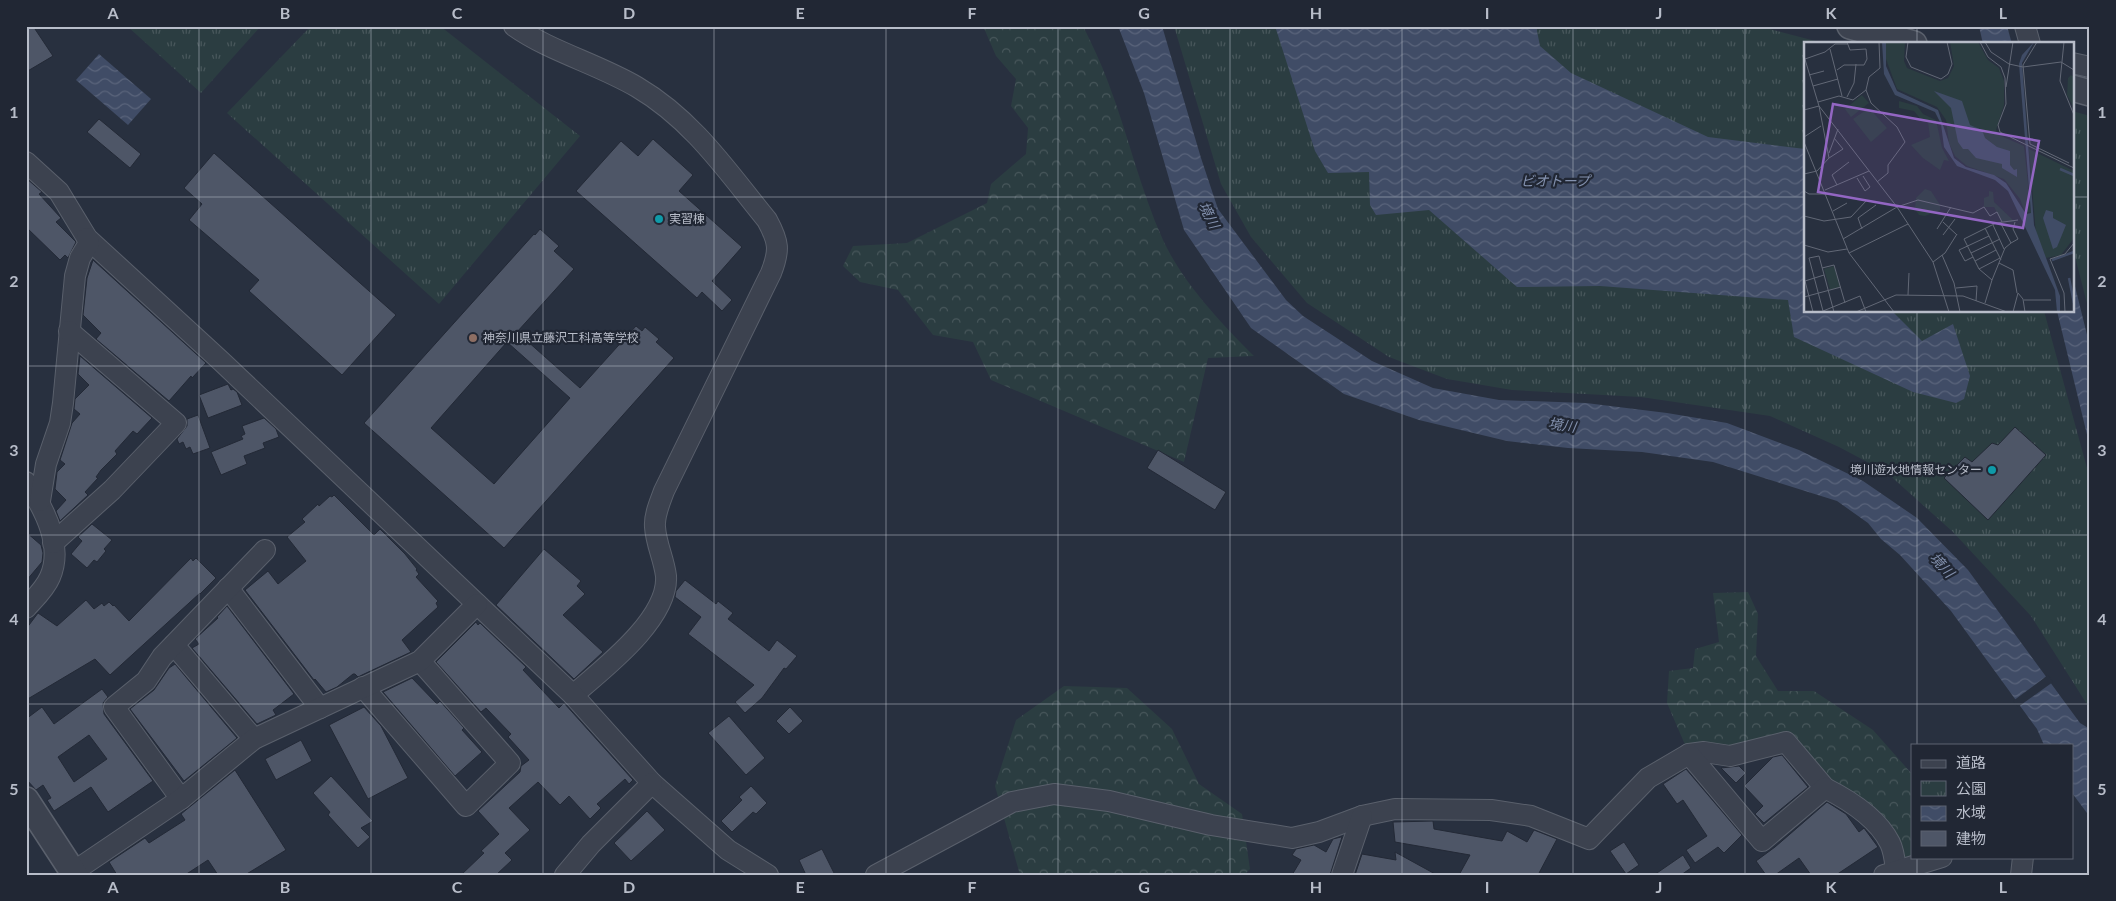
<svg xmlns="http://www.w3.org/2000/svg" width="2116" height="901" font-family="Lato,'Noto Sans JP',sans-serif">
  <style>
    .forest { fill: url(#forest-crowns) }
    .park { fill: url(#park-tufts) }
    .water { fill: url(#water-waves) }
    .pier { fill: #28303f }
    .building { fill: #4e5667; stroke: #232936; fill-rule: evenodd }
    .lines { fill: none; stroke-linecap: round; stroke-linejoin: round }
    .minor-casing { stroke: #5a606c; stroke-width: 22 }
    .tertiary-casing { stroke: #5a606c; stroke-width: 28 }
    .minor { stroke: #3c424f; stroke-width: 20 }
    .tertiary { stroke: #3c424f; stroke-width: 25 }
    .grid { fill: none; stroke: #b8bdc9; stroke-width: 1; stroke-opacity: 0.55 }
    .culture-dot { fill: #0f9aa8; stroke: #212734; stroke-width: 2 }
    .education-dot { fill: #8d6e63; stroke: #212734; stroke-width: 2 }
    .labels { text-anchor: middle; stroke-width: 4.5; stroke-linejoin: round; paint-order: stroke }
    .poi-label { font-size: 12px; fill: #b8bdc9; stroke: #212734; text-anchor: start }
    .water-label { font-size: 14px; font-style: italic; fill: #8391ae; stroke: #212734 }
    .inset-river { fill: none; stroke: #404c66; stroke-width: 2.5 }
    .inset-road { fill: none; stroke: #626876; stroke-width: 1 }
    .view { fill: #9366c3; fill-opacity: 0.15; stroke: #9366c3; stroke-width: 2.5 }
    .inset-edge { fill: none; stroke: #b8bdc9; stroke-width: 2.5 }
    .neatline { fill: none; stroke: #b8bdc9; stroke-width: 2 }
    .grid-label { font-size: 16px; text-anchor: middle; font-weight: bold; fill: #b8bdc9 }
  </style>
  <defs>
    <pattern id="forest-crowns" width="20" height="18" patternUnits="userSpaceOnUse" patternTransform="scale(1.25)"><rect width="20" height="18" fill="#2b3d41"/><path d="M2 6a3 3 0 1 1 6 0M12 15a3 3 0 1 1 6 0" fill="none" stroke="#48575b"/></pattern>
    <pattern id="park-tufts" width="24" height="20" patternUnits="userSpaceOnUse" patternTransform="scale(1.25)"><rect width="24" height="20" fill="#2b3d41"/><path d="M3 7l-1-3M5 7V3M7 7l1-3M15 17l-1-3M17 17v-4M19 17l1-3" fill="none" stroke="#48575b"/></pattern>
    <pattern id="water-waves" width="16" height="10" patternUnits="userSpaceOnUse" patternTransform="scale(1.25)"><rect width="16" height="10" fill="#404c66"/><path d="M0 5q4-4 8 0t8 0" fill="none" stroke="#5a647b"/></pattern>
  </defs>
  <rect width="100%" height="100%" fill="#28303f"/>
  <g class="forest">
    <path d="M983,26H1083C1092,44 1101,63 1108,82C1128,134 1140,189 1163,240C1183,283 1221,323 1254,356L1208,358L1184,462L991,380L973,342L933,335L898,290L860,282L843,266L853,246L907,243L987,203L991,184L1026,154L1028,128L1011,106L1016,79L996,56Z"/>
    <path d="M1748,592L1758,614L1756,656L1778,691H1814L1873,730L1912,774V857L1896,870L1890,844L1786,742L1689,754L1667,703L1669,671L1693,668L1695,649L1719,642L1713,593Z"/>
    <path d="M1064,686L1127,688L1172,729L1199,784L1242,814L1250,869L1244,875H1020L995,786L1016,720Z"/>
  </g>
  <g class="park">
    <path d="M127,26H261L201,93Z"/>
    <path d="M311,26H440L580,136L439,304L227,113Z"/>
    <path d="M1174,26H1758L1827,44H1805V311H2044L2090,479V709L2031,616L1953,532L1886,472L1839,447L1770,416L1641,397L1512,390L1447,379L1389,357L1307,303L1251,237L1221,184Z"/>
    <path d="M2072,111L2090,116V315L2072,245Z"/>
  </g>
  <g class="water">
    <path d="M1118,26H1162L1201,158L1218,209L1286,300L1303,316L1372,361L1433,388L1499,400L1586,403L1667,413L1727,423L1799,450L1863,481L1917,518L1968,570L2080,723L2090,729V817L2072,793V745H2044L2037,729L1951,611L1900,555L1881,539L1868,523L1837,501L1713,462L1642,452L1568,448L1507,441L1419,420L1344,394L1251,328L1184,230L1144,93Z"/>
    <path d="M1275,26H1536L1540,46L1571,73L1708,137L1805,149V311H1892L1922,341L1953,324L1970,376L1964,399L1956,403L1913,392L1794,337L1788,300L1600,286L1517,287L1429,210L1376,215L1370,205L1369,172L1328,173L1315,151Z"/>
    <path d="M1979,26H2007L2012,44H1983Z"/>
    <path d="M99,54L151,99L128,125L76,80Z"/>
    <path d="M2072,274L2090,347V447L2057,311H2072Z"/>
  </g>
  <path class="pier" d="M2048,675L2053,682L2018,707L2013,701Z"/>
  <g class="building">
    <path d="M26,26H33L53,56L26,72Z"/>
    <path d="M99,119L141,154L130,168L87,132Z"/>
    <path d="M653,139L693,175L679,191L742,247L712,281L732,300L722,311L702,292L697,298L576,191L621,141L638,156Z"/>
    <path d="M214,153L396,315L342,375L249,291L259,280L189,220L202,204L184,188Z"/>
    <path d="M26,178L42,192L39,194L61,218L56,222L76,242L68,258L65,255L60,260L26,227Z"/>
    <path d="M540,229L559,246L554,251L574,269L517,332L580,388L636,326L642,331L645,327L659,339L656,342L674,358L504,548L364,423L534,234L535,235ZM507,342L570,398L494,484L431,428Z"/>
    <path d="M93,260L206,363L192,378L191,376L169,401L96,339L101,333L83,315L87,278Z"/>
    <path d="M80,356L152,418L137,434L133,431L115,451L117,454L101,470L96,477L98,478L85,492L88,495L60,521L56,511L66,500L55,489L57,472L65,464L60,460L72,423L80,414L74,409L75,399L89,385L78,374Z"/>
    <path d="M228,384L231,390L233,389L237,392L242,405L208,418L199,395Z"/>
    <path d="M198,415L210,448L193,454L190,447L186,449L183,442L179,444L177,439L187,426V419Z"/>
    <path d="M264,418L276,429L279,437L263,443L265,448L244,456L247,464L221,475L211,452L243,439L241,436L245,434L242,426Z"/>
    <path d="M2015,427L2046,455L1988,520L1944,478L1965,457L1972,462L1992,443L1998,445Z"/>
    <path d="M1158,450L1226,492L1215,510L1147,468Z"/>
    <path d="M334,495L374,535L380,529L405,554L417,569L416,570L419,574L416,577L438,601L436,603L438,607L402,640L411,652L362,675L358,677L355,674H353L337,687L326,692L315,679L314,680L245,590L268,571L278,584L306,561L287,537L305,522L302,519L318,504L319,506L330,496L332,497Z"/>
    <path d="M92,524L112,540L104,549L106,551L97,562L94,560L87,568L71,554L82,541L78,537Z"/>
    <path d="M26,532L41,545L43,553L42,562L26,581Z"/>
    <path d="M544,549L581,581L577,586L585,594L563,615L603,652L574,679L496,605Z"/>
    <path d="M191,558L193,561L196,558L216,578L200,594V593L110,675L95,659L26,700V629L38,613L57,626L86,600L94,609L102,603L104,606L109,602L113,606L114,605L129,621Z"/>
    <path d="M685,580L716,604L718,601L733,613L728,619L769,651L777,640L797,656L786,669L784,668L762,698L745,713L735,702L754,685L688,634L701,617L675,597L676,591Z"/>
    <path d="M227,606L294,694L273,710L276,715L257,724L192,648L199,644L195,639L218,618L217,617Z"/>
    <path d="M476,622L478,625L480,623L526,667L523,670L559,708L564,703L633,780L629,784L625,779L597,804L601,808L590,819L569,796L560,805L538,782L509,808L530,830L505,853L512,860L496,875H461L484,853L481,851L499,834L478,811L520,772L521,766L529,760L508,737L511,734L486,708L481,712L436,662Z"/>
    <path d="M175,664L237,738L184,781L130,709L154,690L169,668Z"/>
    <path d="M412,678L437,704L440,701L464,728L462,730L482,752L455,776L383,692Z"/>
    <path d="M102,689L108,697L103,703L104,714L153,781L108,812L91,787L54,811L47,800L51,798L43,785L36,790L26,779V719L42,707L54,724ZM89,735L107,759L74,782L58,757Z"/>
    <path d="M364,707L381,726L408,778L368,799L329,725Z"/>
    <path d="M790,707L803,721L789,734L776,721Z"/>
    <path d="M729,716L765,758L746,775L708,733Z"/>
    <path d="M301,740L312,761L276,780L265,759Z"/>
    <path d="M1782,755L1808,787L1764,823L1755,814L1763,806L1744,786L1773,757Z"/>
    <path d="M1739,766L1746,773L1736,783L1721,768Z"/>
    <path d="M1686,769L1742,835L1724,853L1718,847L1695,863L1686,850L1707,836L1683,800L1677,804L1663,784Z"/>
    <path d="M235,770L286,850L245,875H218L208,860L185,875H117L109,862L145,838L149,843L185,820L181,814Z"/>
    <path d="M331,776L373,821L361,828L370,837L358,848L328,815L330,812L313,793Z"/>
    <path d="M751,786L767,803L756,814L753,812L732,832L721,821L742,800L739,797Z"/>
    <path d="M1827,802L1846,814L1859,832L1864,828L1878,847L1836,875H1811L1799,858L1775,875H1766L1756,861L1775,847Z"/>
    <path d="M647,811L665,830L631,861L614,843Z"/>
    <path d="M1433,821L1434,829L1502,841L1507,831L1527,842L1534,830L1557,839L1538,875H1459L1470,855L1395,842L1393,822Z"/>
    <path d="M1341,837H1342L1330,875H1292L1301,860L1292,855L1296,849L1314,845L1326,852L1333,839Z"/>
    <path d="M1624,842L1639,865L1626,874L1610,851Z"/>
    <path d="M822,849L835,875H806L799,860Z"/>
    <path d="M1395,852L1437,875H1355L1362,854L1396,860Z"/>
    <path d="M1683,855L1691,868L1681,875H1654Z"/>
  </g>
  <g class="lines">
    <defs>
      <g id="minor">
        <path d="M514,26C549,51 598,64 637,87C693,120 727,171 767,220C779,242 780,250 771,273L664,491C660,502 654,515 655,527C656,544 664,559 666,576C669,619 603,669 573,695"/>
        <path d="M2025,26L2030,44"/>
        <path d="M2072,63L2090,67"/>
        <path d="M26,162L59,192L87,238L221,361L573,695L652,783L728,850L768,875"/>
        <path d="M26,482C44,508 64,545 50,577C45,589 34,599 26,608"/>
        <path d="M40,501L46,464L60,423L63,403L75,276L80,258L89,243L87,238"/>
        <path d="M53,543L112,490L176,423L69,331"/>
        <path d="M228,588L320,708"/>
        <path d="M174,645L254,739"/>
        <path d="M363,687L466,806L510,763L420,661"/>
        <path d="M1689,754L1704,752L1730,756L1786,742L1825,788"/>
        <path d="M181,799L114,707L146,681L162,657L265,550"/>
        <path d="M73,872L181,799L254,739L420,661L477,604"/>
        <path d="M565,875L591,844L652,783"/>
        <path d="M876,875L1012,802L1054,794L1109,801L1211,825L1292,838L1319,832L1362,816L1395,809L1491,810L1531,816L1589,839L1648,778L1689,754L1762,841L1825,788C1849,800 1878,819 1890,843C1894,851 1895,862 1896,870"/>
        <path d="M1342,875L1362,816"/>
        <path d="M1884,875L1942,857"/>
        <path d="M2021,875L2023,857"/>
      </g>
      <g id="tertiary">
        <path d="M1850,26L1914,44"/>
        <path d="M2072,88L2090,93"/>
        <path d="M26,800L75,875"/>
      </g>
    </defs>
    <use href="#minor" class="minor-casing"/>
    <use href="#tertiary" class="tertiary-casing"/>
    <use href="#minor" class="minor"/>
    <use href="#tertiary" class="tertiary"/>
  </g>
  <path class="grid" d="M199,26V875M371,26V875M543,26V875M714,26V875M886,26V875M1058,26V875M1230,26V875M1402,26V875M1573,26V875M1745,26V875M1917,26V44M26,197H1805M2072,197H2090M1917,311V745M26,366H2090M26,535H2090M26,704H2090M1917,857V875"/>
  <g class="culture-dot">
    <circle cx="659" cy="219" r="5"/>
    <circle cx="1992" cy="470" r="5"/>
  </g>
  <circle class="education-dot" cx="473" cy="338" r="5"/>
  <g class="labels">
    <g class="poi-label">
      <text x="669" y="223">実習棟</text>
      <text x="483" y="342">神奈川県立藤沢工科高等学校</text>
      <text x="1982" y="474" text-anchor="end">境川遊水地情報センター</text>
    </g>
    <g class="water-label">
      <text x="1555" y="186">ビオトープ</text>
      <text transform="translate(1209 215) rotate(63)" y="5">境川</text>
      <text transform="translate(1562 425) rotate(9)" y="5">境川</text>
      <text transform="translate(1942 565) rotate(47)" y="5">境川</text>
    </g>
  </g>
  <g transform="translate(1804 42)">
    <rect width="270" height="270" fill="#28303f"/>
    <path d="M267,33L270,35V66L263,53L264,36ZM95,59L113,64L119,72L132,78L138,106L145,119L140,118L136,128L119,116L107,103L126,95L124,80L118,79L110,69L95,66ZM121,147L127,149L136,163V168L121,174L115,173L111,167L112,156ZM185,149L189,150L190,160L211,180H198L190,165H180V156L185,154Z" fill="#2b3d41"/>
    <path d="M82,0H101L100,19L103,26L136,39L144,36L150,24L146,0H174L184,18L195,26L200,39V63L192,88L197,94L220,104L227,171L221,170L216,157L200,137L163,124L151,114L145,101L142,78L133,65L93,47L82,17ZM58,53L65,61L47,75L41,67ZM65,66L83,86L67,100L49,77ZM225,107L270,129V196L257,213L242,216L232,193ZM30,224L36,245L26,248L20,227Z" fill="#2b3d41"/>
    <path d="M78,0H82V24L93,49L134,68L150,116L162,125L190,133L202,141L222,172L227,171L215,22L218,13L230,0L218,21L230,183L256,254V270H253L251,248L204,149L191,138L153,124L140,105L137,82L131,70L91,53L80,32ZM130,49L158,59L166,83L178,88L181,96L193,105L206,109V123L210,128L213,127V135L198,126V122L172,116L164,107H159L154,100L147,66ZM242,168L249,170V176L262,183L253,205L249,207L239,176Z" fill="#404c66"/>
    <path class="inset-river" d="M256,127L270,133M248,218L270,210M265,236L270,261"/>
    <path class="inset-road" d="M104,0L102,15L107,25L137,37L144,32L148,22L143,0M176,0L184,15L197,25L201,36L202,62L194,83L196,90L270,126M181,0L187,10L205,22L219,25L257,20L270,28M233,0L219,23L226,102L265,121M260,0L256,39L270,73M26,7L38,54M0,14L15,64L93,165L129,220L145,270M1,17L21,10L31,2H44M33,28L40,23H60L63,17L62,7L46,8L43,0M5,33L20,29M9,44L34,37M202,45L209,0M43,55L50,41L52,22M14,60L35,54L49,58L62,48M0,68L15,64L25,116L13,129L0,132M0,95L17,84M0,100L45,211L90,270M25,111L34,87M25,116L39,107L30,96M53,136L61,149L66,145L59,134M73,140L84,131V123L101,100L93,85L67,61L62,48L65,35L76,26L75,0M33,143L28,133L45,120M21,148L65,129M0,149L5,152H23M29,169L43,161M0,174L20,179L47,175L63,158M139,180L153,193M189,183L200,207M181,186L197,218M58,187L54,176L72,163M133,187L147,165M139,193L151,177M39,197L93,165L114,158L169,171L180,165L186,174L193,170L198,180M207,201L214,197L209,187L211,180M0,203L24,210L43,207M45,211L104,182M167,211L196,197M138,213L150,241L156,270M169,215L161,219L155,208L185,194M171,219L192,208M129,220L141,211L153,192M195,221L209,228L213,251M18,226L30,223L41,261M175,227L196,216M188,238L175,227L160,197L192,181L214,178M1,239L9,270M1,239L20,233M152,246L173,244L172,259M104,253L105,231M0,255L37,245M220,258H247M181,261L188,238L201,206L207,201L196,180M19,269L5,216L15,214L30,270M19,269L56,254L62,270M52,270L92,253L159,254L203,270M209,270L214,251L219,257L221,270M261,270L260,251L246,217L261,212L270,201"/>
    <path class="view" d="M29,62L235,99L219,186L14,150Z"/>
    <rect width="270" height="270" class="inset-edge"/>
  </g>
  <rect width="2116" height="901" fill="none" stroke="#212734" stroke-width="55"/>
  <rect x="1911" y="744" width="162" height="115" fill="#212734" stroke="#5d6370"/>
  <rect x="1921" y="760" width="25" height="8" fill="#3c424f" stroke="#5d6370"/>
  <text x="1956" y="768" font-size="15" fill="#b8bdc9">道路</text>
  <rect x="1921" y="781" width="25" height="15" fill="url(#park-tufts)" stroke="#5d6370"/>
  <text x="1956" y="794" font-size="15" fill="#b8bdc9">公園</text>
  <rect x="1921" y="806" width="25" height="15" fill="url(#water-waves)" stroke="#5d6370"/>
  <text x="1956" y="818" font-size="15" fill="#b8bdc9">水域</text>
  <rect x="1921" y="831" width="25" height="15" fill="#4e5667" stroke="#5d6370"/>
  <text x="1956" y="844" font-size="15" fill="#b8bdc9">建物</text>
  <rect x="28" y="28" width="2060" height="846" class="neatline"/>
  <g class="grid-label">
    <text x="113" y="19">A</text>
    <text x="285" y="19">B</text>
    <text x="457" y="19">C</text>
    <text x="629" y="19">D</text>
    <text x="800" y="19">E</text>
    <text x="972" y="19">F</text>
    <text x="1144" y="19">G</text>
    <text x="1316" y="19">H</text>
    <text x="1487" y="19">I</text>
    <text x="1659" y="19">J</text>
    <text x="1831" y="19">K</text>
    <text x="2003" y="19">L</text>
    <text x="14" y="118">1</text>
    <text x="2102" y="118">1</text>
    <text x="14" y="287">2</text>
    <text x="2102" y="287">2</text>
    <text x="14" y="456">3</text>
    <text x="2102" y="456">3</text>
    <text x="14" y="625">4</text>
    <text x="2102" y="625">4</text>
    <text x="14" y="795">5</text>
    <text x="2102" y="795">5</text>
    <text x="113" y="893">A</text>
    <text x="285" y="893">B</text>
    <text x="457" y="893">C</text>
    <text x="629" y="893">D</text>
    <text x="800" y="893">E</text>
    <text x="972" y="893">F</text>
    <text x="1144" y="893">G</text>
    <text x="1316" y="893">H</text>
    <text x="1487" y="893">I</text>
    <text x="1659" y="893">J</text>
    <text x="1831" y="893">K</text>
    <text x="2003" y="893">L</text>
  </g>
</svg>
